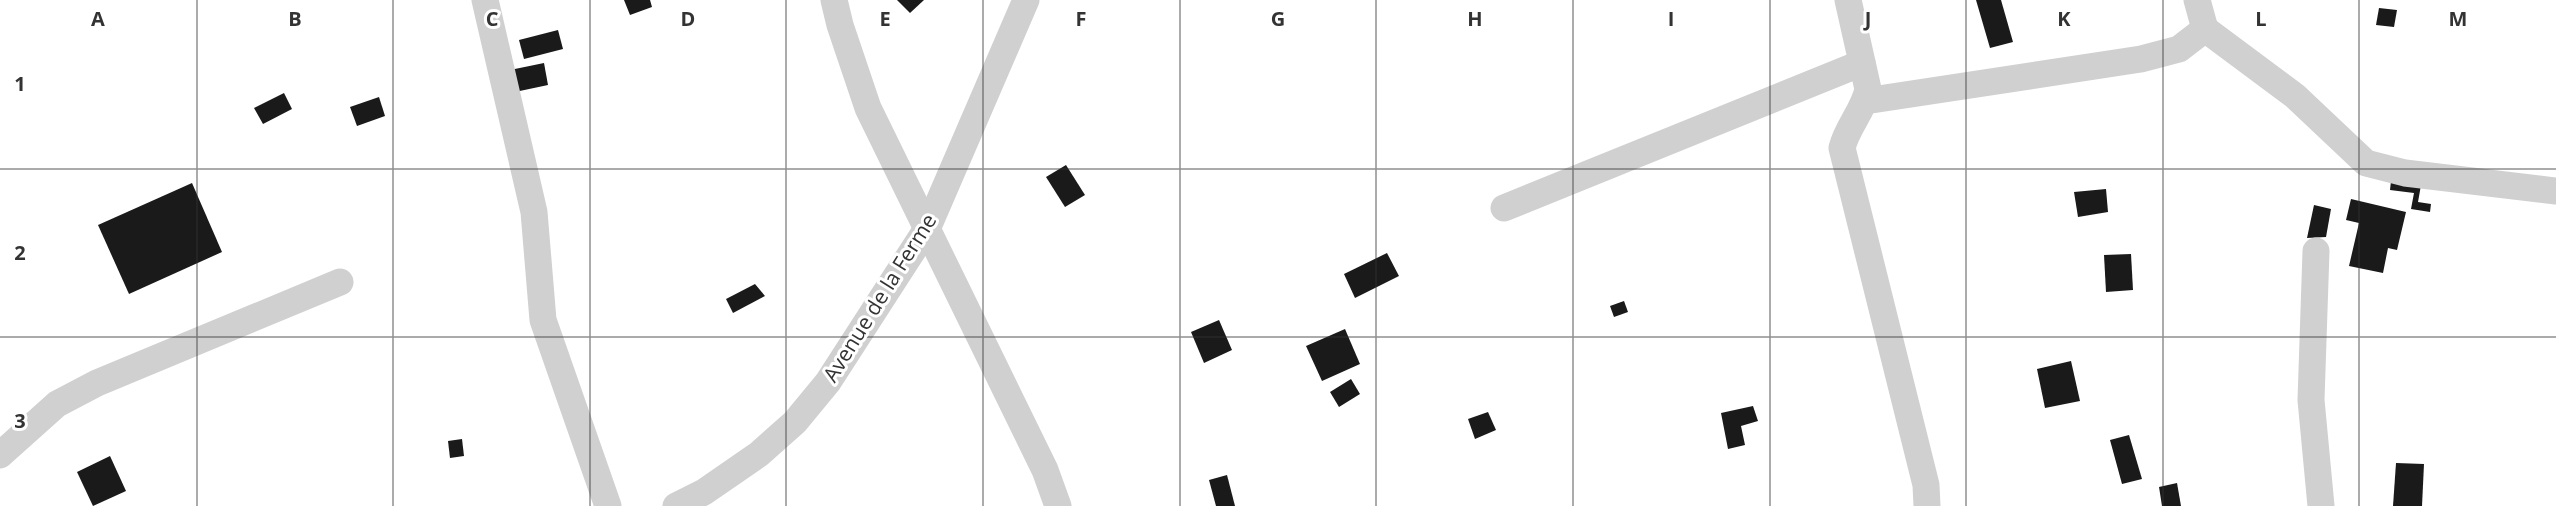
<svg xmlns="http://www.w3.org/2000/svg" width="2556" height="506" font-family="'Open Sans',sans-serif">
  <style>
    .building { fill: #1a1a1a }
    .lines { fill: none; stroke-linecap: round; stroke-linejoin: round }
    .street { stroke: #d0d0d0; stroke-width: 27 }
    .grid { fill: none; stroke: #333; stroke-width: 1.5; stroke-opacity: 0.55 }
    .labels { text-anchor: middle; stroke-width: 6; stroke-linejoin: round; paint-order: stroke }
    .street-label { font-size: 21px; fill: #333; stroke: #fff }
    .grid-label { font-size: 20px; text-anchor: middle; font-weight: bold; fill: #333; stroke: #fff; stroke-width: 6; stroke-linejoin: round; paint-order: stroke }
  </style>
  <rect width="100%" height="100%" fill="#fff"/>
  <g class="building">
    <path d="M624,0H650L652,7L630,15Z"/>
    <path d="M897,0H924L910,13Z"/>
    <path d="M1976,0H2001L2013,42L1990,48Z"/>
    <path d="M2379,8L2397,10L2394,27L2376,25Z"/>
    <path d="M558,30L563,49L524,59L519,40Z"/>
    <path d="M544,63L548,85L515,92L510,70Z"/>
    <path d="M284,93L292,109L263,124L254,108Z"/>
    <path d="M379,97L385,116L357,126L350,107Z"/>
    <path d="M1066,165L1085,195L1065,207L1046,177Z"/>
    <path d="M2391,181L2421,185L2418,202L2431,204L2430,212L2411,209L2414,193L2390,190Z"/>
    <path d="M192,183L222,252L129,294L98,225Z"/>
    <path d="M2106,189L2108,212L2078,217L2074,192Z"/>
    <path d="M2351,199L2406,212L2397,250L2388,248L2383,273L2349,266L2359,223L2346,220Z"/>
    <path d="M2314,205L2331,209L2326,237L2307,238Z"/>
    <path d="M1387,253L1399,276L1355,298L1344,274Z"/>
    <path d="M2131,254L2133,290L2106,292L2104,255Z"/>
    <path d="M755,284L765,296L733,313L726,299Z"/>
    <path d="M1624,301L1628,312L1614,317L1610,306Z"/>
    <path d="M1219,320L1232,350L1204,363L1191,332Z"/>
    <path d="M1345,329L1360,364L1322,381L1306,346Z"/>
    <path d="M2071,361L2080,401L2045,408L2037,369Z"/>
    <path d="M1351,379L1360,394L1339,407L1330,392Z"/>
    <path d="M1753,406L1758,421L1741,426L1745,445L1728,449L1721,413Z"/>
    <path d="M1488,412L1496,430L1475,439L1468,419Z"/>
    <path d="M2129,435L2142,479L2122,484L2110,440Z"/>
    <path d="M462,439L464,456L450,458L448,441Z"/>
    <path d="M110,456L126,491L93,506L77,472Z"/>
    <path d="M2396,463L2424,464L2422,506H2393Z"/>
    <path d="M1227,475L1235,506H1216L1209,480Z"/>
    <path d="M2177,483L2181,506H2162L2159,487Z"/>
  </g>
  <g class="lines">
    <g class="street">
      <path d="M485,0L534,212L543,320L608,506"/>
      <path d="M834,0L840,25L868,108L1045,470L1058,506"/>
      <path d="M1848,0L1868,89C1864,110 1847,127 1842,148L1926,485L1927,506"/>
      <path d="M2197,0L2205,29"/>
      <path d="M1865,101L2141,59L2179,49L2205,29L2295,96L2366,163L2405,173L2556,191"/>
      <path d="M1504,208L1862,63"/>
      <path d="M2316,251L2311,400L2321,506"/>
      <path d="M0,455L57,404L97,383L340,282"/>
      <path d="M676,506L704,492L759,454L795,422L828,382L928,227L1026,0"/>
    </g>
  </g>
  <path class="grid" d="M197,0V506M393,0V506M590,0V506M786,0V506M983,0V506M1180,0V506M1376,0V506M1573,0V506M1770,0V506M1966,0V506M2163,0V506M2359,0V506M0,169H2556M0,337H2556"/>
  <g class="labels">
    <g class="street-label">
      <text transform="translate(880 298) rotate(-58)" y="7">Avenue de la Ferme</text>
    </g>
  </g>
  <g class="grid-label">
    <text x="98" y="26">A</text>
    <text x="295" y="26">B</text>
    <text x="492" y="26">C</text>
    <text x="688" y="26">D</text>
    <text x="885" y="26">E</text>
    <text x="1081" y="26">F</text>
    <text x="1278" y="26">G</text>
    <text x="1475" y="26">H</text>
    <text x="1671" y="26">I</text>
    <text x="1868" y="26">J</text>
    <text x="2064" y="26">K</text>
    <text x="2261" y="26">L</text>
    <text x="2458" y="26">M</text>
    <text x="20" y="91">1</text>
    <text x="20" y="260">2</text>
    <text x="20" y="428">3</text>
  </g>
</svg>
